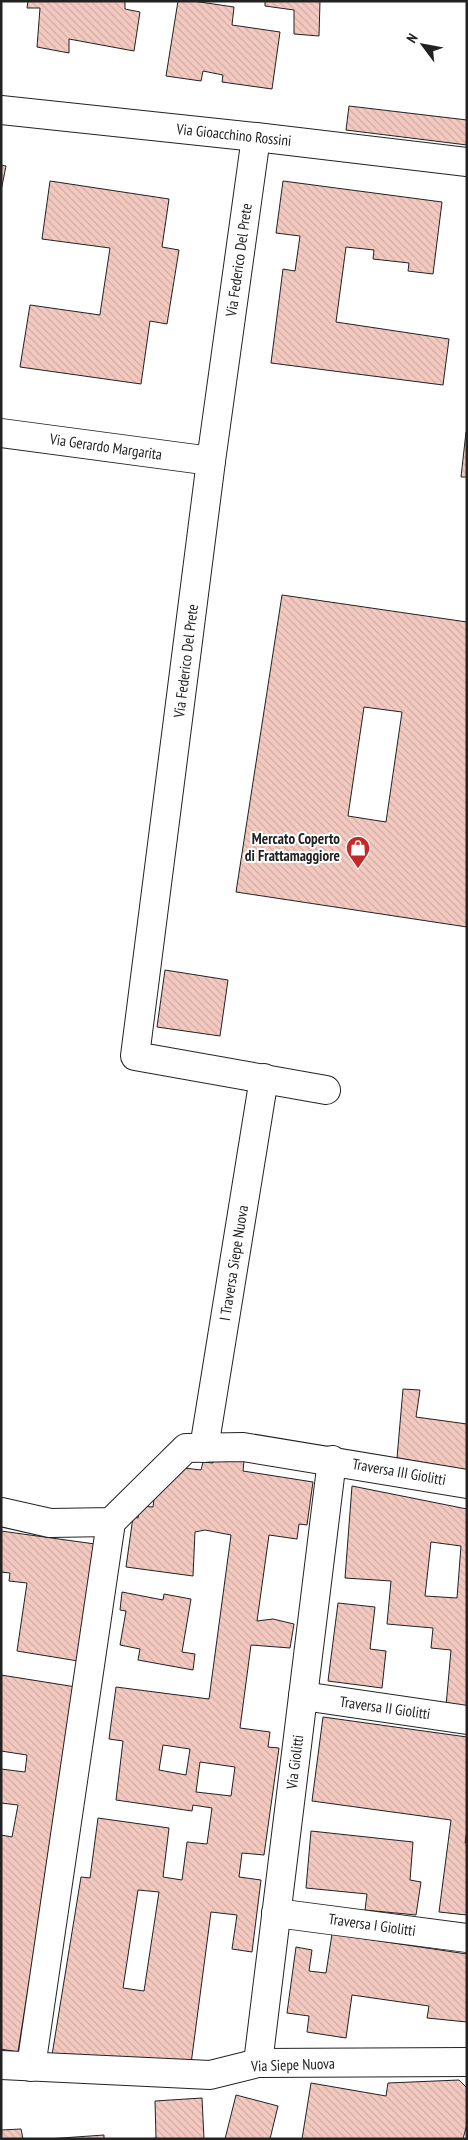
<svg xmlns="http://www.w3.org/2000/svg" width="468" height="2140" font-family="'PT Sans Narrow',sans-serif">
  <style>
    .building { fill: url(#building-back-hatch); stroke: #222; fill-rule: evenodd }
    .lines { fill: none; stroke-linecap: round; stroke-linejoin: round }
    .minor-casing { stroke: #222; stroke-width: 30 }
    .minor { stroke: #fff; stroke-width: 28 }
    .labels { text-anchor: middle; stroke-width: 4; stroke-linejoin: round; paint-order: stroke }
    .street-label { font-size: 15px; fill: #222; stroke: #fff }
    .poi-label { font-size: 15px; font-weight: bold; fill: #222; stroke: #fff; text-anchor: end }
  </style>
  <defs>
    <pattern id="building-back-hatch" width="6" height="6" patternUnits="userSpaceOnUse" patternTransform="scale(1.25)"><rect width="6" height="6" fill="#f3c9c0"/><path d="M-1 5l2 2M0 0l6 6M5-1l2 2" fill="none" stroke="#d0aca5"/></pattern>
  </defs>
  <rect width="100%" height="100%" fill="#fff"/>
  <g class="building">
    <path d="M28,1H125V9L140,12L134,51L69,39V53L37,47L40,8H27Z"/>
    <path d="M178,1H193L234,7L232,25L280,32L272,89L222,82L223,75L203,71L201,81L166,76Z"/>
    <path d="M265,1H320L319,36L294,34V10L265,6Z"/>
    <path d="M349,106L467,120V145L346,130Z"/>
    <path d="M1,165L6,166L1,191Z"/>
    <path d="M50,181L169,199L162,247L179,250L167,324L150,321L141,384L20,367L30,305L100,315V314L110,248L42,239Z"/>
    <path d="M283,181L442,202L433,274L408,271L409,263L373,259L374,250L346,247L336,322L449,339L443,385L271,363L283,269L295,271L300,236L276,233Z"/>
    <path d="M466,432H467V477H461Z"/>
    <path d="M282,595L467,622V927L236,892ZM364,707L402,712L386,822L348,816Z"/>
    <path d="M165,970L228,980L220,1036L157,1027Z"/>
    <path d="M403,1389L420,1390L416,1417L467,1424V1470L397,1458Z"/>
    <path d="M214,1457L244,1461L243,1471L313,1482L307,1525L299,1524L297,1539L269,1535L257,1621L273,1619L294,1624L290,1648L251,1645L240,1728L270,1732L268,1747L279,1748L264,1855L242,1853L239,1877L261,1880L252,1952L232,1949L237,1915L211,1912L191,2064L52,2055L81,1877L90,1878L98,1818L169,1828L163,1877L182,1880L187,1842L207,1844L212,1808L193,1805L192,1811L116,1800L123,1741L109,1739L116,1687L209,1699L231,1535L205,1530L195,1532L193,1576L126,1567L133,1517L138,1518L140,1506L153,1507L155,1490L184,1468L201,1470L203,1462L213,1463ZM163,1745L190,1749L186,1775L159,1770ZM200,1762L235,1767L231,1796L196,1792ZM138,1890L159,1892L144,1991L123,1988Z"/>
    <path d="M352,1486L467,1509V1709L446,1706L451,1650L431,1648L433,1628L387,1624L391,1581L345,1578ZM431,1542L461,1546L457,1598L425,1596Z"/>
    <path d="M1,1531L95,1544L78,1661L17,1651L27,1583L9,1581L10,1573L1,1572Z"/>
    <path d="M122,1592L163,1600L164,1594L191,1599L182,1652L195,1654L193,1670L138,1660L140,1649L120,1645L126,1611L120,1610Z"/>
    <path d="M338,1603L375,1607L370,1649L386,1651L382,1688L328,1681Z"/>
    <path d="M1,1675L76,1687L18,2052L1,2049V1835L12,1837L18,1805L1,1803V1769L25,1772L27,1755L1,1751Z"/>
    <path d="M323,1717L467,1737V1830L465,1843H467V1915L439,1912L451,1820L312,1801Z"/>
    <path d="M311,1831L413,1842L410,1880L421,1882L416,1915L365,1910L367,1894L306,1888Z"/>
    <path d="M332,1934L467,1954V2022L427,2018L429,2006L352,1995L346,2038L307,2032L309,2016L287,2013L296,1947L312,1950L309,1971L326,1973Z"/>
    <path d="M459,2080L467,2088V2124L463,2139H302L311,2083L386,2096L388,2083Z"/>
    <path d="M236,2095L278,2106L270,2139H225Z"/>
    <path d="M202,2098L204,2139H149L156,2138L155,2101Z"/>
    <path d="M21,2129L23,2139H1V2130Z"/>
    <path d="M104,2135V2139H47Z"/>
  </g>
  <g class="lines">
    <defs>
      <g id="minor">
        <path d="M1,110L256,137L467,162"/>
        <path d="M256,137L211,461L135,1056L326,1090"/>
        <path d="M1,433L211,461"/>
        <path d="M204,1448L264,1078"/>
        <path d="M1,1512L50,1523L111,1522L186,1448L243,1447L467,1484"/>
        <path d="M303,1696L467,1720"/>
        <path d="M276,1913L467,1938"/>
        <path d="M258,2063L332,1460"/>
        <path d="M1,2065L210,2075L258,2063L467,2062"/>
        <path d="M31,2067L111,1522"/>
      </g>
    </defs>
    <use href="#minor" class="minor-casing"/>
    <use href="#minor" class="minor"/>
  </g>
  <defs>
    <symbol id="shop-pin" viewBox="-11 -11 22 30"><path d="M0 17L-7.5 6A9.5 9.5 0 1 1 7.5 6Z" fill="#c62828" stroke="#fff"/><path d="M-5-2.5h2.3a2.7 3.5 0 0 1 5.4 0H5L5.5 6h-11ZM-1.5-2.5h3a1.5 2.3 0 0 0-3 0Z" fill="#fff"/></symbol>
  </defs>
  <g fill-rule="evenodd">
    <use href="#shop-pin" x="344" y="834" width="28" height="38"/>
  </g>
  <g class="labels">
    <g class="street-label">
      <text transform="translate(234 135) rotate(6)" y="5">Via Gioacchino Rossini</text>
      <text transform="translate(239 260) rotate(-82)" y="5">Via Federico Del Prete</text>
      <text transform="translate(106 447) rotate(8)" y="5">Via Gerardo Margarita</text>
      <text transform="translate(186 661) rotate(-83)" y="5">Via Federico Del Prete</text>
      <text transform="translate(234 1263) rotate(-81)" y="5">I Traversa Siepe Nuova</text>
      <text transform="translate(399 1472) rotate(10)" y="5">Traversa III Giolitti</text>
      <text transform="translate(385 1708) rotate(8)" y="5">Traversa II Giolitti</text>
      <text transform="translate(295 1762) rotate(-83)" y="5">Via Giolitti</text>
      <text transform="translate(372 1925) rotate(8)" y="5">Traversa I Giolitti</text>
      <text transform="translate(293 2065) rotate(-2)" y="5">Via Siepe Nuova</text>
    </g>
    <g class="poi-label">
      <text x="340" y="844">Mercato Coperto<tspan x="340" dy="17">di Frattamaggiore</tspan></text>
    </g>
  </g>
  <rect width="468" height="2140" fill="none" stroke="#222222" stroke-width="5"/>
  <g transform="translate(423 45) rotate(302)" stroke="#ffffff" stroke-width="4" paint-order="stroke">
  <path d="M0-4L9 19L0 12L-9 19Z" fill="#222222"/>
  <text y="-8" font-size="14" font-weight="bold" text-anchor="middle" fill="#222222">N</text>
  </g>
</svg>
